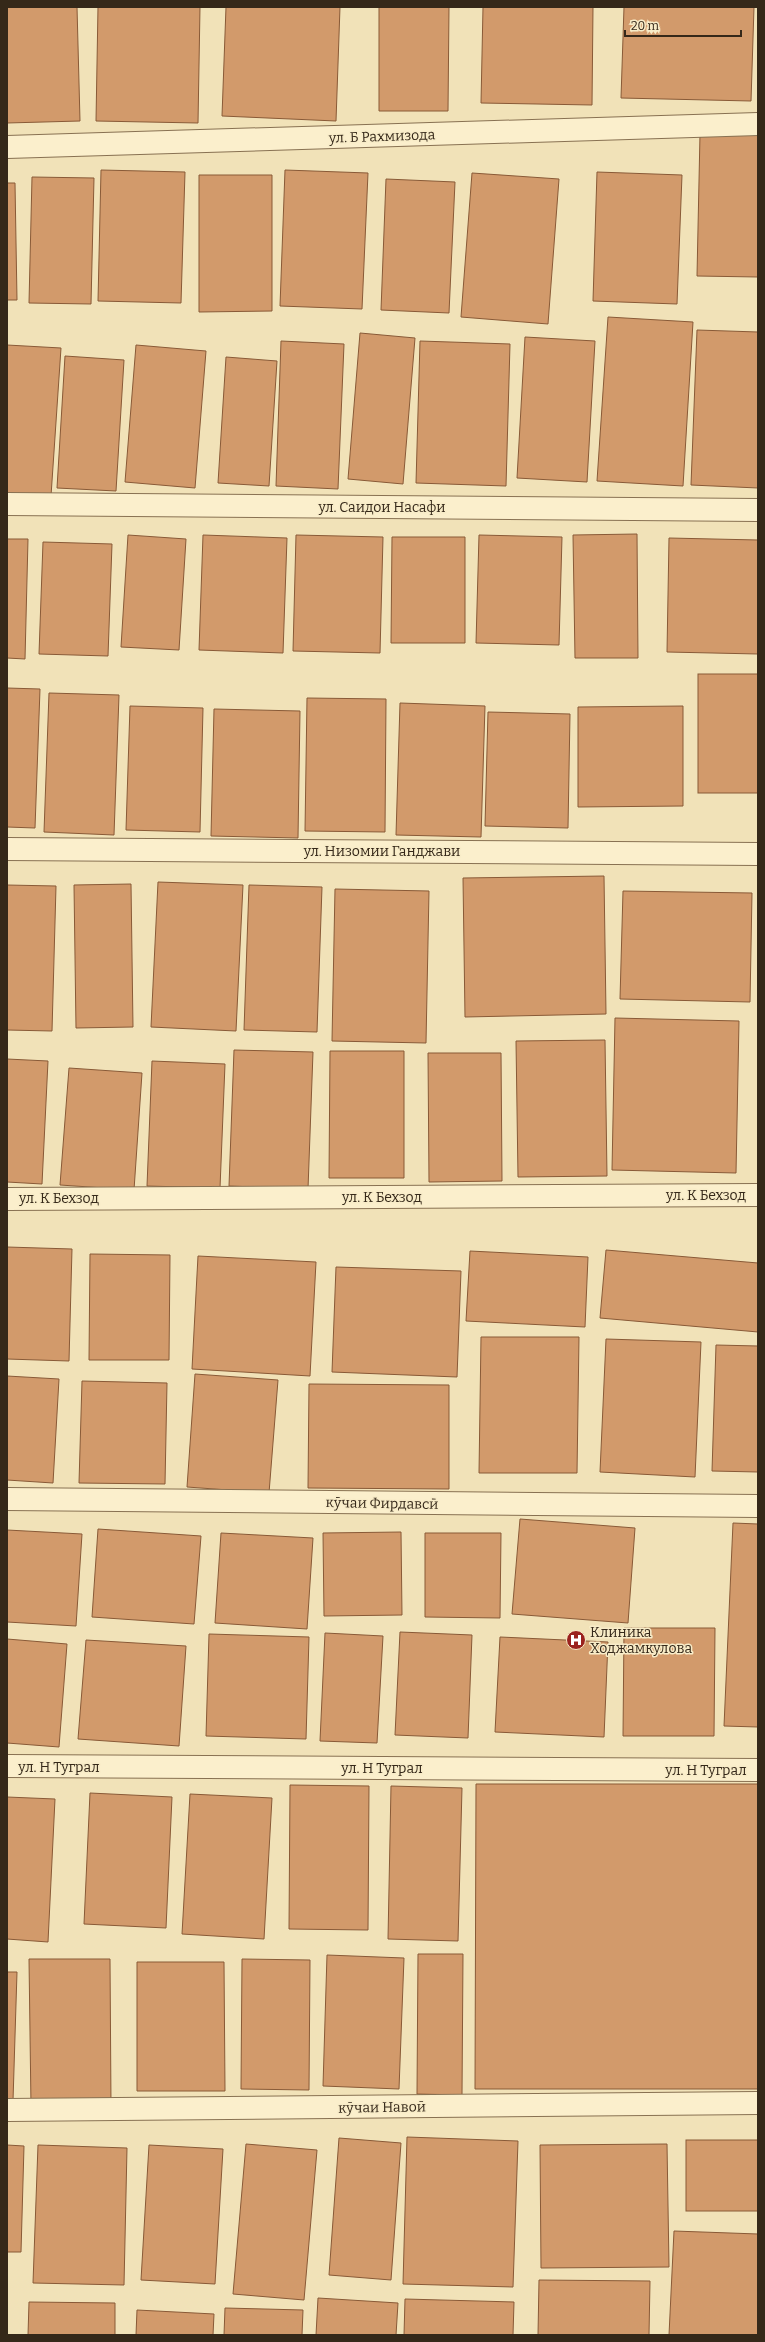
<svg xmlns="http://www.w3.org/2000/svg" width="765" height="2342" font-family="Bitter,serif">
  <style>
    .building { fill: #d29a6b; stroke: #895a37 }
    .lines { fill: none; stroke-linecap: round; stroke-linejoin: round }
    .minor-casing { stroke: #887152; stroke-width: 24 }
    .minor { stroke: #fbefcc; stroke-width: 22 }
    .labels { text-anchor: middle; stroke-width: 3; stroke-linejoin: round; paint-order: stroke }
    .street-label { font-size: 14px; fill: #352819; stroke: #f8ecc8 }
    .poi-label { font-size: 14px; fill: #352819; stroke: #f8ecc8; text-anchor: start }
  </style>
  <rect width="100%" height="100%" fill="#f1e2b8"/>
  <g class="building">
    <path d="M7,7H77L80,121L7,123Z"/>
    <path d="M98,7H200L198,123L96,121Z"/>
    <path d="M226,7H340L336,121L222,116Z"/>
    <path d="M379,7H449L448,111H379Z"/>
    <path d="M483,7H593L592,105L481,103Z"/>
    <path d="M624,7H754L751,101L621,98Z"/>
    <path d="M700,134L758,135V277L697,276Z"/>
    <path d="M101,170L185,172L181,303L98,301Z"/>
    <path d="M285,170L368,173L362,309L280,306Z"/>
    <path d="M597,172L682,175L677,304L593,301Z"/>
    <path d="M472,173L559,179L548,324L461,317Z"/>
    <path d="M199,175H272V311L199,312Z"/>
    <path d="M32,177L94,178L91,304L29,303Z"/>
    <path d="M386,179L455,182L449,313L381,310Z"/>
    <path d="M7,183H15L17,300H7Z"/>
    <path d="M608,317L693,322L683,486L597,481Z"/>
    <path d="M697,330L758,332V488L691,485Z"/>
    <path d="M360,333L415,338L403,484L348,479Z"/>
    <path d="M525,337L595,341L587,482L517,478Z"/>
    <path d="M281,341L344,344L338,489L276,486Z"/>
    <path d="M420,341L510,344L506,486L416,483Z"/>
    <path d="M7,345L61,348L51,496L7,493Z"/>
    <path d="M136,345L206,351L195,488L125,482Z"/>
    <path d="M65,356L124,360L116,491L57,488Z"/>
    <path d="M226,357L277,361L269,486L218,483Z"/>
    <path d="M637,534L638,658H575L573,535Z"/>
    <path d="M128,535L186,539L179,650L121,647Z"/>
    <path d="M203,535L287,538L283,653L199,650Z"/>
    <path d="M296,535L383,537L380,653L293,651Z"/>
    <path d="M479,535L562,537L559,645L476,643Z"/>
    <path d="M392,537H465V643H391Z"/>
    <path d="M669,538L758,540V654L667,652Z"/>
    <path d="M7,539H28L25,659L7,658Z"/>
    <path d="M43,542L112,544L108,656L39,654Z"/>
    <rect x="698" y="674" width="60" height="119"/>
    <path d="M7,688L40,689L35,828L7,827Z"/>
    <path d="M49,693L119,695L114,835L44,832Z"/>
    <path d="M307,698L386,699L385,832L305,831Z"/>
    <path d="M400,703L485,706L481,837L396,835Z"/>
    <path d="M130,706L203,708L200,832L126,830Z"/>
    <path d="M683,706V806L578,807V707Z"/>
    <path d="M214,709L300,711L298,838L211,836Z"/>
    <path d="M488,712L570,714L568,828L485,826Z"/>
    <path d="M604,876L606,1014L465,1017L463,878Z"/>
    <path d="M158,882L243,885L236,1031L151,1027Z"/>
    <path d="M131,884L133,1027L76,1028L74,885Z"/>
    <path d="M7,885L56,886L52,1031L7,1030Z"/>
    <path d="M249,885L322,887L317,1032L244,1030Z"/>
    <path d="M335,889L429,891L426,1043L332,1041Z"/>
    <path d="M623,891L752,893L750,1002L620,999Z"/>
    <path d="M615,1018L739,1021L736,1173L612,1170Z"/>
    <path d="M605,1040L607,1176L518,1177L516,1041Z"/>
    <path d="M234,1050L313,1052L308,1189L229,1186Z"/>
    <path d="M330,1051H404V1178H329Z"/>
    <path d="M428,1053H501L502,1181L429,1182Z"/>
    <path d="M7,1059L48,1061L42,1184L7,1182Z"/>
    <path d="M152,1061L225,1064L220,1188L147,1186Z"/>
    <path d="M69,1068L142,1073L134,1190L60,1185Z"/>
    <path d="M7,1247L72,1249L69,1361L7,1359Z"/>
    <path d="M606,1250L758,1263V1332L600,1318Z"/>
    <path d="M470,1251L588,1257L585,1327L466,1321Z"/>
    <path d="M90,1254L170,1255L169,1360H89Z"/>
    <path d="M198,1256L316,1262L310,1376L192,1369Z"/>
    <path d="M336,1267L461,1271L457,1377L332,1372Z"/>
    <path d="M481,1337H579L577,1473H479Z"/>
    <path d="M606,1339L701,1342L695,1477L600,1472Z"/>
    <path d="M716,1345L758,1346V1472L712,1471Z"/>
    <path d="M195,1374L278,1380L269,1493L187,1487Z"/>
    <path d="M7,1376L59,1379L53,1483L7,1480Z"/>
    <path d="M82,1381L167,1383L165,1484L79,1483Z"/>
    <path d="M309,1384L449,1385V1489L308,1488Z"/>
    <path d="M520,1519L635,1528L628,1623L512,1614Z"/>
    <path d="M733,1523L758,1524V1727L724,1726Z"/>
    <path d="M98,1529L201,1536L194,1624L92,1617Z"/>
    <path d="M7,1530L82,1534L76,1626L7,1622Z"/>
    <path d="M401,1532L402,1615L324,1616L323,1533Z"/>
    <path d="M221,1533L313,1538L307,1629L215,1623Z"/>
    <path d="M425,1533H501L500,1618L425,1617Z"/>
    <path d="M624,1628H715L714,1736H623Z"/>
    <path d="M400,1632L472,1635L468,1738L395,1735Z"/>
    <path d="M325,1633L383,1636L377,1743L320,1741Z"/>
    <path d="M209,1634L309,1637L306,1739L206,1736Z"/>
    <path d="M500,1637L608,1642L604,1737L495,1732Z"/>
    <path d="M7,1639L67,1644L59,1747L7,1743Z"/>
    <path d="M86,1640L186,1646L179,1746L78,1739Z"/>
    <path d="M476,1784H758V2089H475Z"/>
    <path d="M290,1785L369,1786L368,1930L289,1929Z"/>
    <path d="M391,1786L462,1788L458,1941L388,1939Z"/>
    <path d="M90,1793L172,1797L166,1928L84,1924Z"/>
    <path d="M190,1794L272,1798L264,1939L182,1934Z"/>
    <path d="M7,1797L55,1799L48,1942L7,1939Z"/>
    <path d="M418,1954H463L462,2095L417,2094Z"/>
    <path d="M327,1955L404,1958L399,2089L323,2086Z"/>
    <path d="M29,1959H110L111,2105L31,2106Z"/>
    <path d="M242,1959L310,1960L309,2090L241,2089Z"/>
    <path d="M137,1962H224L225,2091H137Z"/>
    <path d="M7,1972H17L13,2101L7,2100Z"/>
    <path d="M407,2137L518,2141L513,2287L403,2284Z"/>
    <path d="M339,2138L401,2143L391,2280L329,2275Z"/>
    <rect x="686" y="2140" width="72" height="71"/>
    <path d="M246,2144L317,2150L304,2300L233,2294Z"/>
    <path d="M667,2144L669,2267L541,2268L540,2145Z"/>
    <path d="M7,2145L24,2146L21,2252H7Z"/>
    <path d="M38,2145L127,2148L124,2285L33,2283Z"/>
    <path d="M149,2145L223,2149L215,2284L141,2280Z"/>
    <path d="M674,2231L758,2234V2335H669Z"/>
    <path d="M539,2280L650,2281L649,2335H538Z"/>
    <path d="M318,2298L398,2303L396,2335H316Z"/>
    <path d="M405,2299L514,2302L513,2335H404Z"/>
    <path d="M29,2302L115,2303V2335H28Z"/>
    <path d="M225,2308L303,2310L302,2335H224Z"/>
    <path d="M137,2310L214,2314L213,2335H136Z"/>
  </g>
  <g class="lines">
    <defs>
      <g id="minor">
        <path d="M7,147L758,124"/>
        <path d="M7,504L758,510"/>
        <path d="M7,849L758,854"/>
        <path d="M7,1199L758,1195"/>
        <path d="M7,1499L758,1506"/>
        <path d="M7,1766L758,1770"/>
        <path d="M7,2110L758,2103"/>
      </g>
    </defs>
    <use href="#minor" class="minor-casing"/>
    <use href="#minor" class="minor"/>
  </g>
  <defs>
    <symbol id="hospital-disc" viewBox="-11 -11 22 22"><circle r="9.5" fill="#9b221e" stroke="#f8ecc8"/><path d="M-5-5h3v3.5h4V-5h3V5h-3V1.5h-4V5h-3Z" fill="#fff"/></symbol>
  </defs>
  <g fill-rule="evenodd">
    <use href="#hospital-disc" x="565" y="1629" width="22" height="22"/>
  </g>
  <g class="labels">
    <g class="street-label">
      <text transform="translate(382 136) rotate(-2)" y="5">ул. Б Рахмизода</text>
      <text x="382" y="512">ул. Саидои Насафи</text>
      <text x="382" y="856">ул. Низомии Ганджави</text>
      <text x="706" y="1200">ул. К Бехзод</text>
      <text x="382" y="1202">ул. К Бехзод</text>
      <text x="59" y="1203">ул. К Бехзод</text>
      <text transform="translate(382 1503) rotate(1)" y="5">кӯчаи Фирдавсӣ</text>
      <text x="59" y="1772">ул. Н Туграл</text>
      <text x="382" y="1773">ул. Н Туграл</text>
      <text x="706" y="1775">ул. Н Туграл</text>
      <text transform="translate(382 2107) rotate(-1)" y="5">кӯчаи Навоӣ</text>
    </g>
    <g class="poi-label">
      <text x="590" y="1637">Клиника<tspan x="590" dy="16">Ходжамкулова</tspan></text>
    </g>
  </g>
  <rect width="765" height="2342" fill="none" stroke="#352819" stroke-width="16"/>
  <path d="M625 30v6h116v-6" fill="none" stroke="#352819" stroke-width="2"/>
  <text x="631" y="30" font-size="12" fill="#352819" stroke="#f8ecc8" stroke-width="3" paint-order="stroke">20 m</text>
</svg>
